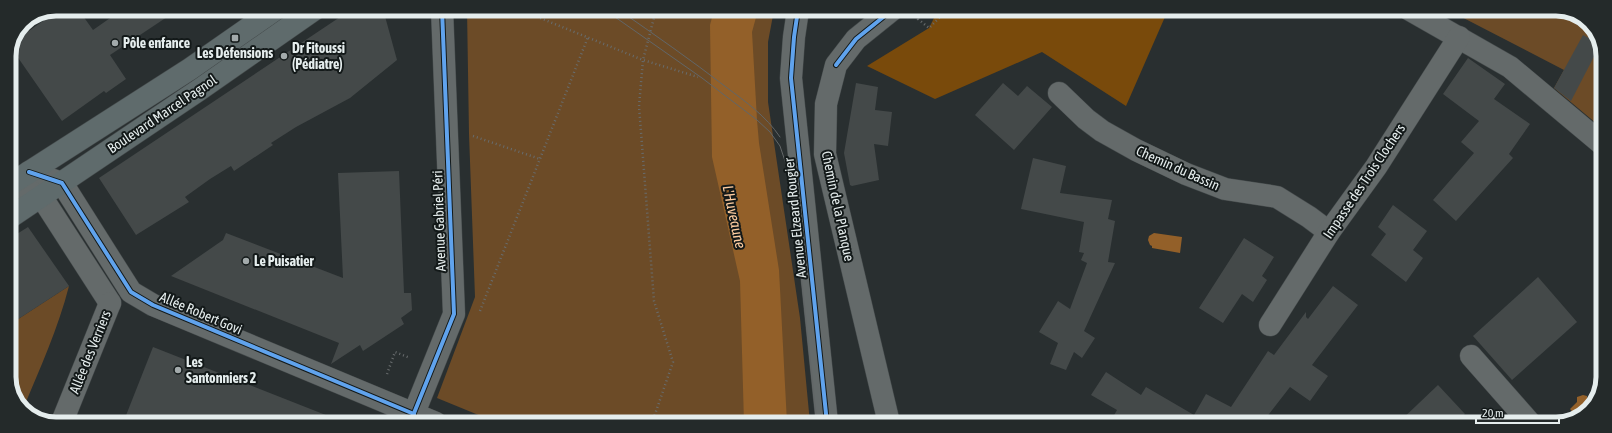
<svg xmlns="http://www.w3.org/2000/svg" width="1612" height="433" font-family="'Asap Condensed',sans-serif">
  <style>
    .green { fill: #6c4b27 }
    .forest { fill: #794a0b }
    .water { fill: #936029 }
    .building { fill: #444949 }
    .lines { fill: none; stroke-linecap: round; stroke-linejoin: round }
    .minor-casing { stroke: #444a4b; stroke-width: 23 }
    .major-casing { stroke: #444a4b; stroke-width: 23 }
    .path { stroke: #686c6d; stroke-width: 2.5; stroke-dasharray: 1 3; stroke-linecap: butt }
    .minor { stroke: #646a6a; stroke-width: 22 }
    .major { stroke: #5f6b6c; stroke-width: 22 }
    .tram { stroke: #626667; stroke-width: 1 }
    .cycleway-casing { stroke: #131919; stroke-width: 6 }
    .cycleway { stroke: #60a3ed; stroke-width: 4 }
    .poi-dot { fill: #a3aaab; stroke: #131919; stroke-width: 1.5 }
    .labels { text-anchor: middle; stroke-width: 4; stroke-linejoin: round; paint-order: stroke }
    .poi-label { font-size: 14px; font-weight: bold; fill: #e5eded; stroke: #131919; text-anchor: start }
    .street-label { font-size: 14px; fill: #e5eded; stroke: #131919 }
    .water-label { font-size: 15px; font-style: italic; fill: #fecda0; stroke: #131919 }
    .rim { fill: none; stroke: #e5eded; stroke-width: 5 }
  </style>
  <rect width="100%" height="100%" fill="#292f30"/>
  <g class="green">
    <path d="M467,9L774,10L768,42V102L800,318L810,423H498L437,398L475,297L469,134Z"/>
    <path d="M1448,10L1568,11L1591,25L1603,53V129L1554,88L1564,70Z"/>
    <path d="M69,286C58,329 40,368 23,409L21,408L9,380V325Z"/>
  </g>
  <path class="forest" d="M938,10H1168L1126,106L1042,52L935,99L867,66L929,28Z"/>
  <g class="water">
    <path d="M714,10H758L752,32L757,120L759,143L779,270L787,423H744L740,281L712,157L710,25Z"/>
    <path d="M1154,233L1182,237L1180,253L1152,248V246L1150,245L1148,240L1149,236Z"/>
    <path d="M1583,395L1587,396L1589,407L1585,414L1577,417L1570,409L1577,402V397Z"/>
  </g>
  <g class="building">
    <path d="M60,9H78L93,30L123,9H179L110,55L126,79L106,93L104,91L62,121L12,49L16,40Z"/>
    <path d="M352,9H383L397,60L350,98L296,127L271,143L273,145L234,171L231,166L210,179L185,197L189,202L136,235L99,178Z"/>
    <path d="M1583,35L1599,43L1600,45L1571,101L1554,88Z"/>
    <path d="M1468,58L1505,84L1494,99L1530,124L1509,154L1513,158L1456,221L1433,200L1474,153L1461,142L1479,121L1443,94Z"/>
    <path d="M856,83L878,87L875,110L892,112L888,146L874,144L879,180L852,186L850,185L844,153Z"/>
    <path d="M1003,83L1018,96L1027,86L1052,107L1014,150L975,115Z"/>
    <path d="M1033,158L1066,166L1060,193L1112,200L1108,219L1115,221L1108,262L1115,263L1084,331L1095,338L1082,358L1074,352L1066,370L1050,364L1058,343L1039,332L1058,301L1070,309L1087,263L1081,260L1084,253L1079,252L1084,222L1021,209Z"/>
    <path d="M399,171L404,293H411L412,310L401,318L404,324L363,351L360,345L331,364L339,343L171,276L223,240L226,233L343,278L338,173Z"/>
    <path d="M1393,205L1427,231L1413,250L1423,258L1406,282L1371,255L1386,234L1378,227Z"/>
    <path d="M28,227L69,286L9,325V239Z"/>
    <path d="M1244,238L1274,257L1262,276L1267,280L1253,302L1242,294L1223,323L1199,308Z"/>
    <path d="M1538,277L1577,322L1512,380L1473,336Z"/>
    <path d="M1333,286L1358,305L1312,365L1328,376L1310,401L1290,387L1262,423L1263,424H1126L1113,417L1117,410L1091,395L1106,372L1141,395L1146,387L1194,415L1206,394L1231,407L1268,351L1274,355L1306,312V317L1308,319Z"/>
    <path d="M153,347L341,421V423H123Z"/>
    <path d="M1438,385L1465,414L1453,424H1397Z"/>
  </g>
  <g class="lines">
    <defs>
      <g id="minor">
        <path d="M798,10L794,37L791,78L827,423"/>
        <path d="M1410,10L1510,67L1602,144"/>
        <path d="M1059,93L1086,119L1102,131L1136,150L1186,174L1225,189L1277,197L1309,217L1329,232"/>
        <path d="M29,172L62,183L131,292L153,305L436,423"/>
        <path d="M9,179L12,184L41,196L110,303"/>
        <path d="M1270,325L1329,232L1376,167L1459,37"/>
        <path d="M1471,356L1531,424"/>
        <path d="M62,422L110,303"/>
        <path d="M410,423L454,314L442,9"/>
        <path d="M889,423L825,154L826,104L836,65L856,39L892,10"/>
      </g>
      <g id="major">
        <path d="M9,185L190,69L276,9"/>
        <path d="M9,218L199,90L315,9"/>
      </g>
    </defs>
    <use href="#minor" class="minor-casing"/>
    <use href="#major" class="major-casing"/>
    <g class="path">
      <path d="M518,9L643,60L698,77"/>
      <path d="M926,10L918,19L929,28L947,10"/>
      <path d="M473,136L540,159"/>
      <path d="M480,311L588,37"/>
      <path d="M387,374L395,352L410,358"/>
      <path d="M652,423L673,362L654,301L639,106L643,60L656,10"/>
    </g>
    <use href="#minor" class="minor"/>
    <use href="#major" class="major"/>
    <g class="tram">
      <path d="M605,10L702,78L757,120L770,132L780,146L791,179L817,423"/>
      <path d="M619,10C655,35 691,60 726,87C746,102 766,116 780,137"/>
    </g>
    <defs>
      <g id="cycleway">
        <path d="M798,10L794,37L791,78L827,423"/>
        <path d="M836,65L856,39L892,10"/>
        <path d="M29,172L62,183L131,292L153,305L414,414"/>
        <path d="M410,423L454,314L442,9"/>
      </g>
    </defs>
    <use href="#cycleway" class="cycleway-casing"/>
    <use href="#cycleway" class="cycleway"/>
  </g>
  <g class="poi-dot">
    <rect x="231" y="34" width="8" height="8" rx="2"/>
    <circle cx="115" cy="43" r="4"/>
    <circle cx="284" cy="56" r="4"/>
    <circle cx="246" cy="261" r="4"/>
    <circle cx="178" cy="370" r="4"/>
  </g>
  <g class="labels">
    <g class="poi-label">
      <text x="123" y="48">Pôle enfance</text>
      <text x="292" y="53">Dr Fitoussi<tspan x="292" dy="16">(Pédiatre)</tspan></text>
      <text x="235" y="58" text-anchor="middle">Les Défensions</text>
      <text x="254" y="266">Le Puisatier</text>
      <text x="186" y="367">Les<tspan x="186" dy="16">Santonniers 2</tspan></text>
    </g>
    <g class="street-label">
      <text transform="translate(162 114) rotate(-34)" y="5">Boulevard Marcel Pagnol</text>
      <text transform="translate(1178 168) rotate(24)" y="5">Chemin du Bassin</text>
      <text transform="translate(1364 181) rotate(-56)" y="5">Impasse des Trois Clochers</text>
      <text transform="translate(838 206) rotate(78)" y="5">Chemin de la Planque</text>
      <text transform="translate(795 218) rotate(-96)" y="5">Avenue Elzeard Rougier</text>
      <text transform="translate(439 221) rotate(-92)" y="5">Avenue Gabriel Péri</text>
      <text transform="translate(201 313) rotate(23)" y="5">Allée Robert Govi</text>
      <text transform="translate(90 352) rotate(-68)" y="5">Allée des Verriers</text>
    </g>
    <g class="water-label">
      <text transform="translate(734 217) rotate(78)" y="5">L'Huveaune</text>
    </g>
  </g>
  <path d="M0 0H1612V433H0ZM56 16H1556A40 40 0 0 1 1596 56V377A40 40 0 0 1 1556 417H56A40 40 0 0 1 16 377V56A40 40 0 0 1 56 16Z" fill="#242a2a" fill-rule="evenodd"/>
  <path class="rim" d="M56 16H1556A40 40 0 0 1 1596 56V377A40 40 0 0 1 1556 417H56A40 40 0 0 1 16 377V56A40 40 0 0 1 56 16Z"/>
  <path d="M1476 417v6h83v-6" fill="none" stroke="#e5eded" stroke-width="2"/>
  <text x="1482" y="417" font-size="12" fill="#e5eded" stroke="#131919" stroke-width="3" paint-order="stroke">20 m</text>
</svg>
